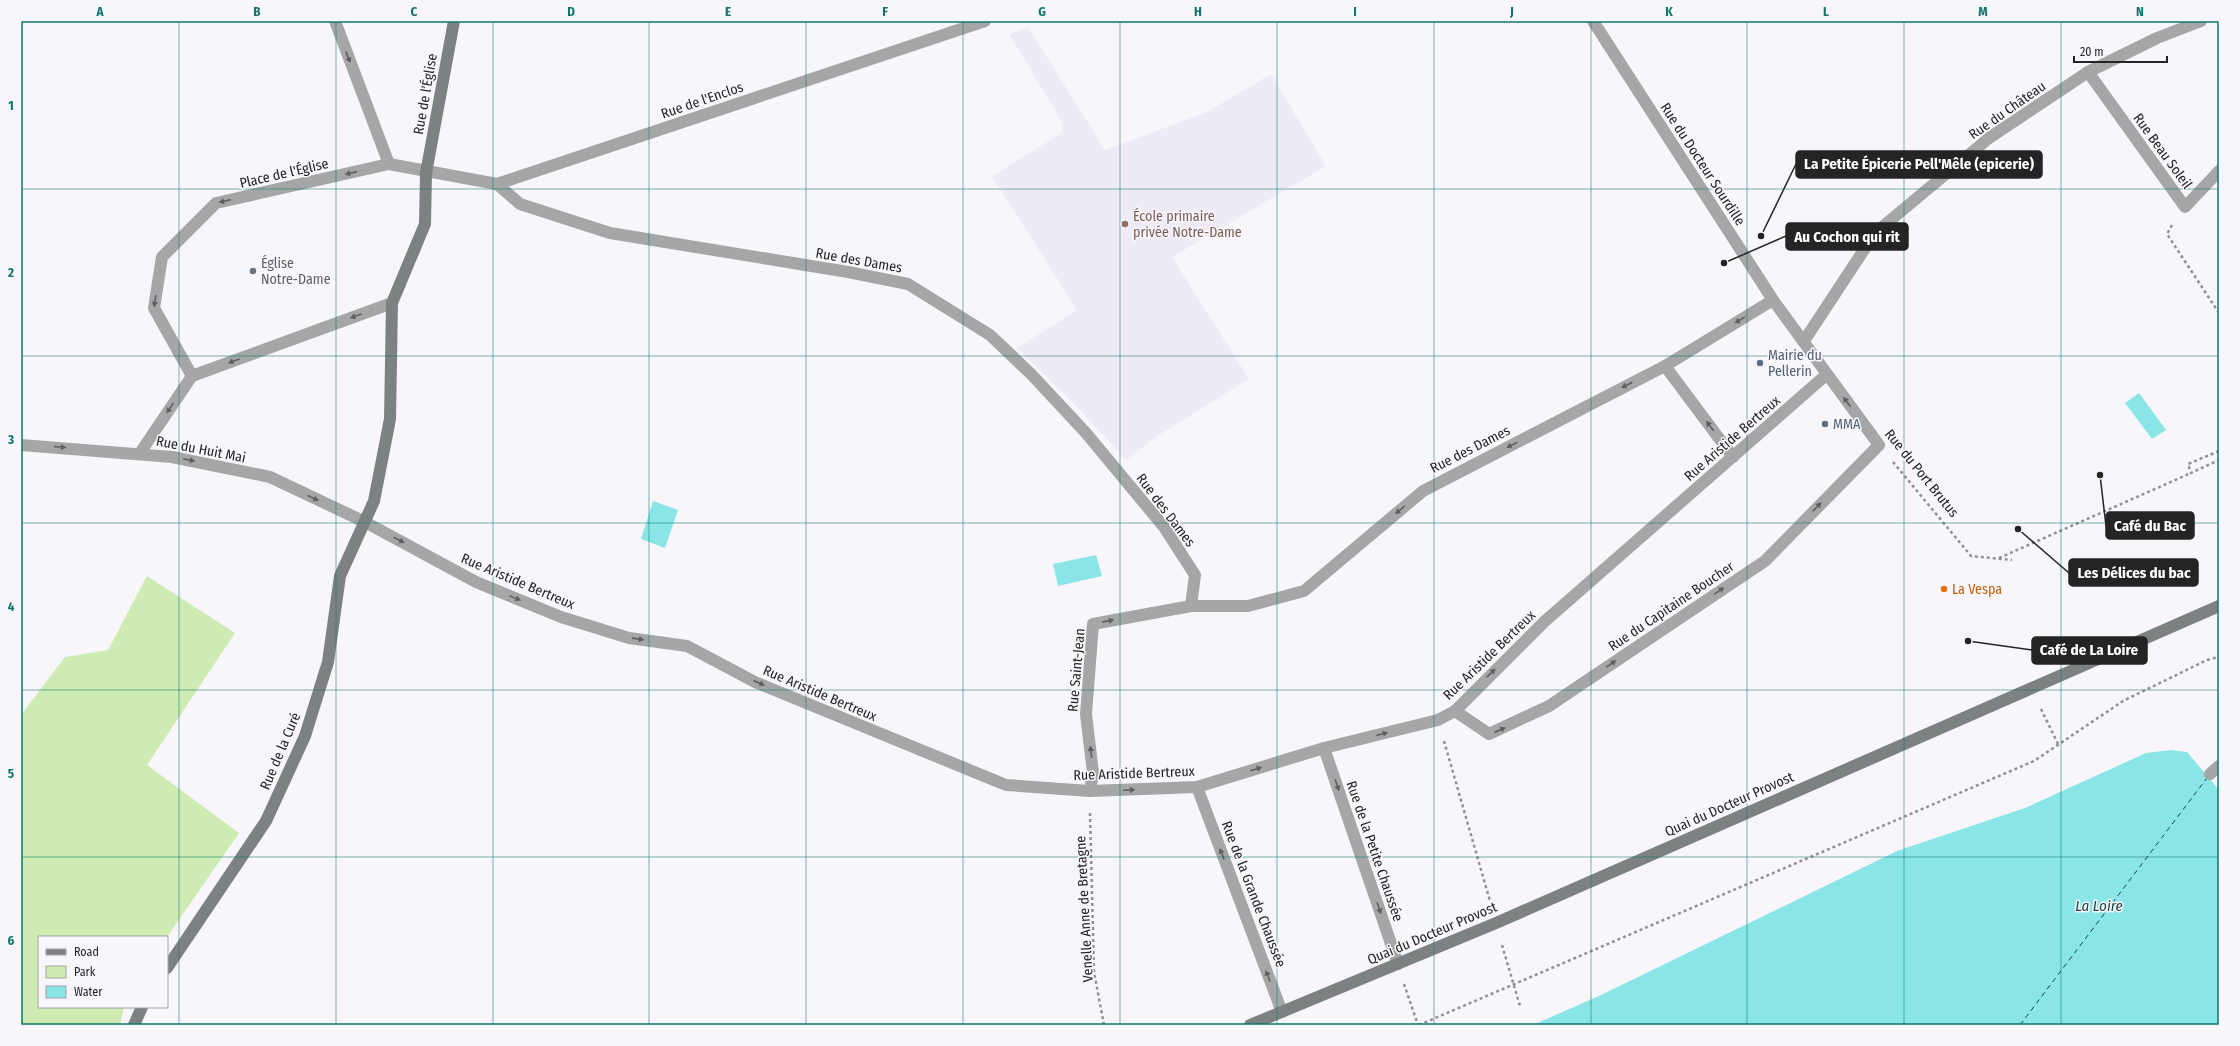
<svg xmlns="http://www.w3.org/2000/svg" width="2240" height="1046" font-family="'Fira Sans Condensed',sans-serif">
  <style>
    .built { fill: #efebf6 }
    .green { fill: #cdebb3 }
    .water { fill: #8ae5e6 }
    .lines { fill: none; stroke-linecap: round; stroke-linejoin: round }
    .ferry { stroke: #1a4445; stroke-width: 1; stroke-dasharray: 5 4; stroke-linecap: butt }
    .path { stroke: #919092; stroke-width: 2.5; stroke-dasharray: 3 3; stroke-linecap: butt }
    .lane { stroke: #a5a7a7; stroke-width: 12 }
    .street { stroke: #a5a7a7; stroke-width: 12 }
    .secondary { stroke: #7e8181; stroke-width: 12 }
    .oneway { fill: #5f5f60 }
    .grid { fill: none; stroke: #0f766e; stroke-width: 1; stroke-opacity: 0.55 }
    .education-dot { fill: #8d6e63; stroke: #f8f6fa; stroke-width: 1.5 }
    .worship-dot { fill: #6b7280; stroke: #f8f6fa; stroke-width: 1.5 }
    .service-dot { fill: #5c6f8a; stroke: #f8f6fa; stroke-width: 1.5 }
    .food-dot { fill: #e8710a; stroke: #f8f6fa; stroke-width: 1.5 }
    .labels { text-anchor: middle; stroke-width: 3; stroke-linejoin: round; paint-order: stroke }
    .street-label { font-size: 14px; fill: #252425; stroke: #f8f6fa }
    .education-label { font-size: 14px; fill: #785e54; stroke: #f8f6fa; text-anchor: start }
    .worship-label { font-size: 14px; fill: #5b616d; stroke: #f8f6fa; text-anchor: start }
    .service-label { font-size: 14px; fill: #4e5e75; stroke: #f8f6fa; text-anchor: start }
    .food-label { font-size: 14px; fill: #c56008; stroke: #f8f6fa; text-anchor: start }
    .water-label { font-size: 15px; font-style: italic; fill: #1a4445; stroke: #f8f6fa }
    .leader { fill: none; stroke: #252425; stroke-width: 1.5 }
    .callout-dot { fill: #252425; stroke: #f8f6fa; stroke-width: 1.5 }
    .callout { fill: #252425; stroke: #252425; stroke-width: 1.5 }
    .callout-label { font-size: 15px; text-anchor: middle; font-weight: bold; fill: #fff }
    .neatline { fill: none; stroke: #0f766e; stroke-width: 1.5 }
    .grid-label { font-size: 13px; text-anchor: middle; font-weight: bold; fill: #0f766e }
  </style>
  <rect width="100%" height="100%" fill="#f8f6fa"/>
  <path class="built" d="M1028,27L1105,150L1207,112L1271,74L1326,166L1172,257L1249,379L1157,436L1126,460L1083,413L1017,348L1077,310L992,176L1060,134L1063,129L1062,122L1009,34Z"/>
  <path class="green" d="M147,576L235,633L147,765L239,833L167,937H39V1007H124L120,1025H21V715L65,657L108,650Z"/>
  <g class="water">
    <path d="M2139,393L2166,430L2152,439L2125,403Z"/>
    <path d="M653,501L678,510L665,548L641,539Z"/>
    <path d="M1096,555L1102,576L1058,586L1053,564Z"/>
    <path d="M2171,750L2187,752L2219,790V1025H1533L1601,995L1897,851L2025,808L2146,753Z"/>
  </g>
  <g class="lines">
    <path class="ferry" d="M2020,1025L2207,778"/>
    <g class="path">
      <path d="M2172,225L2167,234L2219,313"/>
      <path d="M2219,451L2188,464L2191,473L2219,460"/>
      <path d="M1893,462L1971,556L2012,560"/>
      <path d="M1999,558L2191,473"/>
      <path d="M2041,709L2058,744"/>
      <path d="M1444,741L1490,901"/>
      <path d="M1090,813L1094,972L1104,1025"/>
      <path d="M1502,945L1520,1006"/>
      <path d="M1404,984L1418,1025"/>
      <path d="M1419,1025L2034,761L2123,701L2207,660L2219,657"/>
    </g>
    <path class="lane" d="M2210,774L2219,766"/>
    <g class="street">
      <path d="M335,21L389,164"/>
      <path d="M2088,72L2185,207L2219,171"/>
      <path d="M497,184L520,204L610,233L848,272L908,284L990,335L1031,374L1086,433L1164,527L1195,575L1191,606H1248L1304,591L1423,491L1665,366L1773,300"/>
      <path d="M1804,341L1875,233L1989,138L2088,72L2157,38L2201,21"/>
      <path d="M1665,366L1733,457"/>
      <path d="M192,376L154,308L162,257L216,203L389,164L497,184L985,21"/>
      <path d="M21,445L172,457L270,477L365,522L476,582L561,617L629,638L687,646L755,682L1006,785L1090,791L1197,787L1324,748L1438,720L1455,711L1544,622L1826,375"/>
      <path d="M140,453L192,376L392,303"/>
      <path d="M1455,711L1489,734L1549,706L1765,561L1879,445L1773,300L1593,21"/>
      <path d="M1324,748L1398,964"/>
      <path d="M1197,787L1282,1012"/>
      <path d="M1090,791L1093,773L1086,714L1093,624L1191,606"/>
    </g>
    <g class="secondary">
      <path d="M167,968L266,821L305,736L328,662L340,576L374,501L390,419L392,303L425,224L426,173L454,21"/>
      <path d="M134,1025L142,1007"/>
      <path d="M1250,1025L1496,923L2219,606"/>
    </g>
  </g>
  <defs><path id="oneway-solid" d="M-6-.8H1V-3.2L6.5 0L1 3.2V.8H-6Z"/></defs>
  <g class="oneway">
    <use href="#oneway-solid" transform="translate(348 57) rotate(69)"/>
    <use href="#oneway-solid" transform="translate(351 173) rotate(167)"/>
    <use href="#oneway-solid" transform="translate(225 201) rotate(167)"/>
    <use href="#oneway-solid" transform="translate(155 301) rotate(98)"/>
    <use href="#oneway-solid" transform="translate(356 316) rotate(160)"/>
    <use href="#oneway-solid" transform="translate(1740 320) rotate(149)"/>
    <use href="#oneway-solid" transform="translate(234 361) rotate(160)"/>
    <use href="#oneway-solid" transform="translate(1627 385) rotate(153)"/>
    <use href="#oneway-solid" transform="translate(1847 402) rotate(-127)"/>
    <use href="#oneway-solid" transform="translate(170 408) rotate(124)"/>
    <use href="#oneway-solid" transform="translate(1710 426) rotate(-127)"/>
    <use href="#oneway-solid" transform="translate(1512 445) rotate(153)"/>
    <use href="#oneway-solid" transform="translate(60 447) rotate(4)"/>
    <use href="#oneway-solid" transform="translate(189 460) rotate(12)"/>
    <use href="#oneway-solid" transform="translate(313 498) rotate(25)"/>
    <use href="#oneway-solid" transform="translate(1817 507) rotate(-46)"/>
    <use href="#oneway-solid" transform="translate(1400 510) rotate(140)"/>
    <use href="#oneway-solid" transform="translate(399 540) rotate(28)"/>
    <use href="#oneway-solid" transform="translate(1719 591) rotate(-34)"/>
    <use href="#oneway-solid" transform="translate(515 598) rotate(22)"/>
    <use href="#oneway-solid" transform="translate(1108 621) rotate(-11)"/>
    <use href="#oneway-solid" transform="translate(638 639) rotate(8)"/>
    <use href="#oneway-solid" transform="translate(1611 664) rotate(-34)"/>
    <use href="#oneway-solid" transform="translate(1491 673) rotate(-44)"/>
    <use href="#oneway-solid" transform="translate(759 683) rotate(24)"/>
    <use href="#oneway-solid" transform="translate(1500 730) rotate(-25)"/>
    <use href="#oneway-solid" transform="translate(1382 734) rotate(-14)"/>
    <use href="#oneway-solid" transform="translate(1091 752) rotate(-96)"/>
    <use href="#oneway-solid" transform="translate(1256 769) rotate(-17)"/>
    <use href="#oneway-solid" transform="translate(1337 785) rotate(71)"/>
    <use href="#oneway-solid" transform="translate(1129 790) rotate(-2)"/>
    <use href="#oneway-solid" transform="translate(1222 854) rotate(-111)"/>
    <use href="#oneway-solid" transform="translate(1379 908) rotate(71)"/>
    <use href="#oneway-solid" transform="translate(1268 976) rotate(-111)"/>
  </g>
  <path class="grid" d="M179,21V1025M336,21V1025M493,21V1025M649,21V1025M806,21V1025M963,21V1025M1120,21V1025M1277,21V1025M1434,21V1025M1591,21V1025M1747,21V1025M1904,21V1025M2061,21V1025M21,189H2219M21,356H2219M21,523H2219M21,690H2219M21,857H2219"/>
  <circle class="education-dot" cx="1125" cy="224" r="4"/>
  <circle class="worship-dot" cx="253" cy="271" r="4"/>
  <g class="service-dot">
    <circle cx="1760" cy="363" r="4"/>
    <circle cx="1825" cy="424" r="4"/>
  </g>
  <circle class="food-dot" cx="1944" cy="589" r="4"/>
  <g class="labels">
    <g class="street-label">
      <text transform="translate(425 94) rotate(-80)" y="5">Rue de l'Église</text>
      <text transform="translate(702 100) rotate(-19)" y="5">Rue de l'Enclos</text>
      <text transform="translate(2007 110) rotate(-35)" y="5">Rue du Château</text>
      <text transform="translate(2163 151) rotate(54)" y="5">Rue Beau Soleil</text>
      <text transform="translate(1703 164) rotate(57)" y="5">Rue du Docteur Sourdille</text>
      <text transform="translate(284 173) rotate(-13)" y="5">Place de l'Église</text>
      <text transform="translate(859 260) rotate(10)" y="5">Rue des Dames</text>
      <text transform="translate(1732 438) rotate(-41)" y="5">Rue Aristide Bertreux</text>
      <text transform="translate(201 449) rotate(11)" y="5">Rue du Huit Mai</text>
      <text transform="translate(1470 449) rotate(-27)" y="5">Rue des Dames</text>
      <text transform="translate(1922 473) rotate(51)" y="5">Rue du Port Brutus</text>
      <text transform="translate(1166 510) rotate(53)" y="5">Rue des Dames</text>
      <text transform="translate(518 581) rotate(23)" y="5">Rue Aristide Bertreux</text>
      <text transform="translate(1671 606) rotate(-34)" y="5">Rue du Capitaine Boucher</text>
      <text transform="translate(1489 655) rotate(-44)" y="5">Rue Aristide Bertreux</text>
      <text transform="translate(1076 670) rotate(-85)" y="5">Rue Saint-Jean</text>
      <text transform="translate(820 693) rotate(23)" y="5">Rue Aristide Bertreux</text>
      <text transform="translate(280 751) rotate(-67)" y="5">Rue de la Curé</text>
      <text transform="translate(1134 773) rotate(-2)" y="5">Rue Aristide Bertreux</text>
      <text transform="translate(1729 804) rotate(-24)" y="5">Quai du Docteur Provost</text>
      <text transform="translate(1375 851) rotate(71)" y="5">Rue de la Petite Chaussée</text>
      <text transform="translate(1254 894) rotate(69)" y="5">Rue de la Grande Chaussée</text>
      <text transform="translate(1084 909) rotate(-93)" y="5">Venelle Anne de Bretagne</text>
      <text transform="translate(1432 933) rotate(-23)" y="5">Quai du Docteur Provost</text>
    </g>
    <g class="education-label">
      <text x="1133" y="221">École primaire<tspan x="1133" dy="16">privée Notre-Dame</tspan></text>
    </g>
    <g class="worship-label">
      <text x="261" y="268">Église<tspan x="261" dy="16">Notre-Dame</tspan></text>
    </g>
    <g class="service-label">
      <text x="1768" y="360">Mairie du<tspan x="1768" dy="16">Pellerin</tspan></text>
      <text x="1833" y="429">MMA</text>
    </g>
    <g class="food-label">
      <text x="1952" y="594">La Vespa</text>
    </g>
    <g class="water-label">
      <text x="2099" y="911">La Loire</text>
    </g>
  </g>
  <path class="leader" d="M1761 236L1796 164M1724 263L1786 236M2100 475L2106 526M2018 529L2069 573M1968 641L2032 650"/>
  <g class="callout-dot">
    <circle cx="1761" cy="236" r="4"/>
    <circle cx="1724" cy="263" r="4"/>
    <circle cx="2100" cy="475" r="4"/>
    <circle cx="2018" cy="529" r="4"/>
    <circle cx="1968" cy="641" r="4"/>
  </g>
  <g class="callout">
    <rect x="1796" y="151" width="246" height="27" rx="4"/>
    <rect x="1786" y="223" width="122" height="27" rx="4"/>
    <rect x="2106" y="512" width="88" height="27" rx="4"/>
    <rect x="2069" y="559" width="129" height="27" rx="4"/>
    <rect x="2032" y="637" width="115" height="27" rx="4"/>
  </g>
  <g class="callout-label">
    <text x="1919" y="169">La Petite Épicerie Pell'Mêle (epicerie)</text>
    <text x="1847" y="242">Au Cochon qui rit</text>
    <text x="2150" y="531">Café du Bac</text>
    <text x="2134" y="578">Les Délices du bac</text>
    <text x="2089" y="655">Café de La Loire</text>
  </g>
  <rect width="2240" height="1046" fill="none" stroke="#f8f6fa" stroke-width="44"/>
  <rect x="38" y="936" width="130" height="72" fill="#f8f6fa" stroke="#a4a2a5"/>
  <rect x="46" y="949" width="20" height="6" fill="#7e8181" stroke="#a4a2a5"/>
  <text x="74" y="956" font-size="12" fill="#252425">Road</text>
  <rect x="46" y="966" width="20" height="12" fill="#cdebb3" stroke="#a4a2a5"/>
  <text x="74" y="976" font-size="12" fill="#252425">Park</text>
  <rect x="46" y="986" width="20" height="12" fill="#8ae5e6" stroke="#a4a2a5"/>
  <text x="74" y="996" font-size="12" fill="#252425">Water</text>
  <path d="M2074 56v6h93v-6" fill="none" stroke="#252425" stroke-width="2"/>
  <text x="2080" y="56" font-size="12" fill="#252425" stroke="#f8f6fa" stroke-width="3" paint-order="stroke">20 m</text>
  <rect x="22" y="22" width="2196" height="1002" class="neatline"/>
  <g class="grid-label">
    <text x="100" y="16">A</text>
    <text x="257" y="16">B</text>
    <text x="414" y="16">C</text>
    <text x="571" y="16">D</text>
    <text x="728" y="16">E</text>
    <text x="885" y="16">F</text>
    <text x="1042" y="16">G</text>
    <text x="1198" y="16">H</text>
    <text x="1355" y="16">I</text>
    <text x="1512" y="16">J</text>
    <text x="1669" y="16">K</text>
    <text x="1826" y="16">L</text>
    <text x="1983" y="16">M</text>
    <text x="2140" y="16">N</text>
    <text x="11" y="110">1</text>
    <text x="11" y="277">2</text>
    <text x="11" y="444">3</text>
    <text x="11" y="611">4</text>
    <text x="11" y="778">5</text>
    <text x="11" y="945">6</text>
  </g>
</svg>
